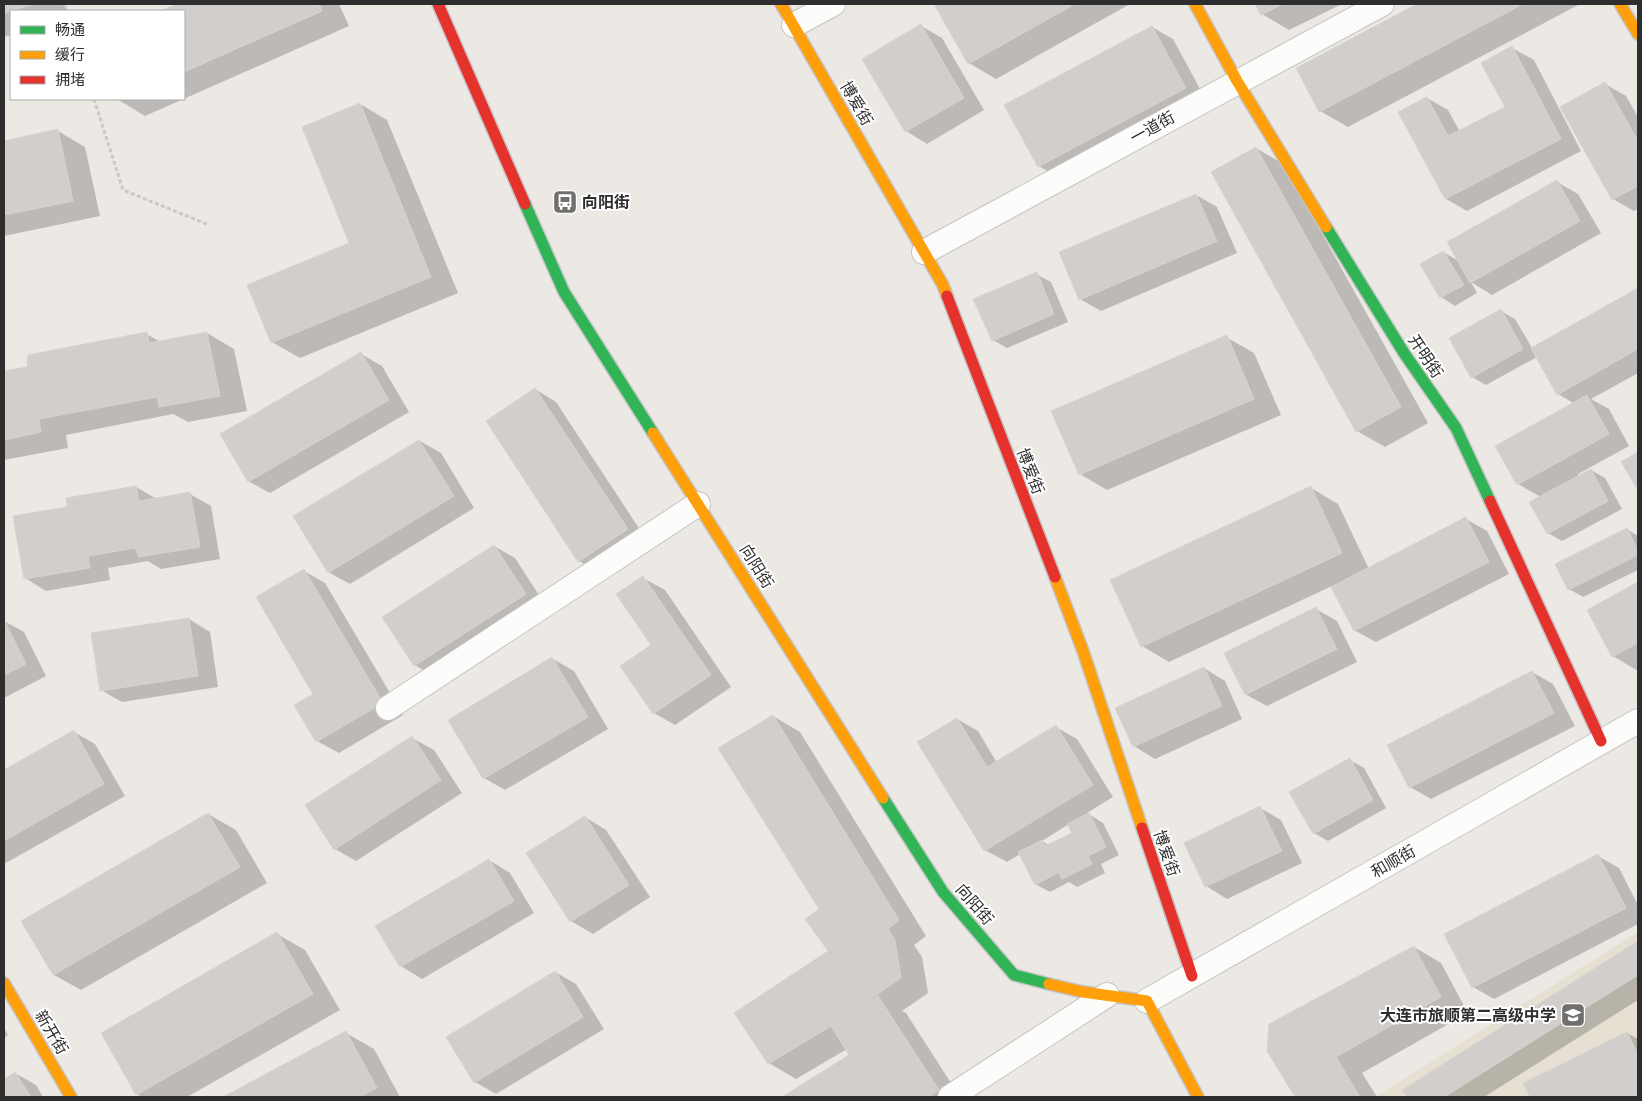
<svg xmlns="http://www.w3.org/2000/svg" width="1642" height="1101" font-family="'Space Grotesk','Noto Sans SC',sans-serif">
  <style>
    .education { fill: #e6e0d3 }
    .shadow { fill: #0003; fill-rule: evenodd }
    .building { fill: #d1cecb; stroke: #d7d4d0 }
    .lines { fill: none; stroke-linecap: round; stroke-linejoin: round }
    .street-casing { stroke: #c5c4c5; stroke-width: 26 }
    .fast-casing { stroke: #c5c4c5; stroke-width: 14 }
    .slow-casing { stroke: #c5c4c5; stroke-width: 14 }
    .jam-casing { stroke: #c5c4c5; stroke-width: 14 }
    .path { stroke: #c9c9c8; stroke-width: 3; stroke-dasharray: 4 2.5; stroke-linecap: butt }
    .street { stroke: #fcfcfb; stroke-width: 24 }
    .fast { stroke: #30b455; stroke-width: 11 }
    .slow { stroke: #ff9f0a; stroke-width: 11 }
    .jam { stroke: #e5322d; stroke-width: 11 }
    .labels { text-anchor: middle; stroke-width: 4; stroke-linejoin: round; paint-order: stroke }
    .street-label { font-size: 16px; fill: #2e2e2e; stroke: #fff }
    .poi-label { font-size: 16px; font-weight: bold; fill: #2e2e2e; stroke: #fff; text-anchor: start }
  </style>
  <rect width="100%" height="100%" fill="#ece8e4"/>
  <path class="education" d="M1638,932V1097H1375Z"/>
  <g class="shadow">
    <path d="M4,4H65L68,11H11V35L4,37Z"/>
    <path d="M180,4H339L349,26L145,116L117,99H184V11H163Z"/>
    <path d="M935,4H1130L996,79L969,63Z"/>
    <path d="M1256,4H1342L1289,30L1262,14Z"/>
    <path d="M1419,4H1580L1348,127L1320,111L1297,69Z"/>
    <path d="M921,26L942,38L984,110L927,144L906,131Z"/>
    <path d="M1152,27L1173,39L1206,100L1060,179L1039,166Z"/>
    <path d="M1512,48L1534,60L1581,151L1467,211L1446,199L1427,98L1448,110L1460,132L1506,108Z"/>
    <path d="M1605,84L1626,96L1638,117V209L1634,211L1613,199Z"/>
    <path d="M360,104L387,120L458,293L300,358L272,342L351,244Z"/>
    <path d="M58,131L85,147L100,216L4,236V142Z"/>
    <path d="M1256,148L1283,164L1428,423L1385,447L1357,431Z"/>
    <path d="M1557,182L1578,194L1601,233L1492,295L1471,282L1477,293L1455,306L1441,297L1422,265L1443,252L1459,261Z"/>
    <path d="M1196,195L1217,207L1237,253L1101,311L1080,299Z"/>
    <path d="M1036,274L1051,282L1068,322L1007,348L993,340Z"/>
    <path d="M1638,289V373L1591,399L1609,409L1629,446L1578,474L1579,476L1591,470L1605,478L1622,509L1562,541L1548,533L1541,497L1518,484L1575,404L1558,394L1537,357L1486,385L1472,377L1501,311L1515,319L1532,348Z"/>
    <path d="M207,333L234,349L247,411L188,422L173,414L66,435L68,448L4,460V372L28,368L146,334L161,342Z"/>
    <path d="M1226,337L1254,353L1281,415L1107,490L1080,474Z"/>
    <path d="M361,354L382,366L409,412L270,493L248,481Z"/>
    <path d="M535,389L556,402L648,542L600,573L579,561Z"/>
    <path d="M420,441L441,453L474,508L350,584L328,572Z"/>
    <path d="M136,487L157,499L190,494L211,506L220,559L161,569L148,561L108,568L110,580L46,591L25,578L68,508Z"/>
    <path d="M1311,488L1338,504L1369,569L1466,519L1487,531L1509,574L1376,642L1354,630L1332,586L1169,662L1142,646Z"/>
    <path d="M1627,529L1638,536V570L1583,597L1569,589Z"/>
    <path d="M494,546L515,558L546,606L436,678L415,665Z"/>
    <path d="M304,571L325,583L403,715L339,753L317,741Z"/>
    <path d="M643,578L665,590L731,687L675,725L654,713L652,645Z"/>
    <path d="M1638,584V671L1613,656L1588,610Z"/>
    <path d="M1316,609L1337,621L1357,662L1267,706L1245,694Z"/>
    <path d="M189,619L210,632L218,687L122,702L101,690Z"/>
    <path d="M4,621L24,632L46,676L4,698Z"/>
    <path d="M553,659L574,671L608,729L505,790L484,778Z"/>
    <path d="M1204,668L1225,681L1242,719L1155,759L1134,746Z"/>
    <path d="M1532,672L1553,684L1575,726L1431,799L1410,787Z"/>
    <path d="M773,716L800,732L926,936L914,945L922,957L928,993L902,1011L906,1013L960,1097H785L850,1055L847,1049L796,1079L769,1063L830,952Z"/>
    <path d="M957,719L978,731L997,763L1056,727L1077,739L1113,797L1087,813L1103,823L1119,855L1101,864L1105,873L1077,887L1069,882L1050,892L1035,884L1020,854L1007,862L985,850ZM1069,824L1073,833L1050,846L1042,841Z"/>
    <path d="M74,732L95,744L125,796L4,864V771Z"/>
    <path d="M412,738L434,750L462,793L356,861L335,849Z"/>
    <path d="M1350,760L1364,768L1386,808L1328,841L1314,833Z"/>
    <path d="M1260,808L1281,820L1302,863L1227,899L1206,886Z"/>
    <path d="M208,814L236,830L267,883L81,990L54,975L23,922Z"/>
    <path d="M585,817L606,830L650,897L593,934L571,921L528,854Z"/>
    <path d="M1598,856L1619,868L1638,905V924L1494,999L1473,987Z"/>
    <path d="M489,860L510,873L534,913L422,979L401,966Z"/>
    <path d="M277,934L305,950L340,1010L187,1097H142L137,1094Z"/>
    <path d="M1638,943V1000L1484,1097H1409L1404,1090Z"/>
    <path d="M1414,947L1441,963L1468,1013L1362,1073L1377,1097H1296L1268,1051Z"/>
    <path d="M555,972L576,984L604,1029L496,1094L475,1082Z"/>
    <path d="M4,1028L8,1035L4,1038Z"/>
    <path d="M346,1033L374,1049L400,1097H226Z"/>
    <path d="M1627,1033L1638,1039V1097H1531L1524,1084Z"/>
    <path d="M15,1073L36,1085L43,1097H4V1080Z"/>
  </g>
  <g class="building">
    <path d="M4,4H34L4,13Z"/>
    <path d="M177,4H319L322,11L184,72V11H160Z"/>
    <path d="M934,4H1075L968,64Z"/>
    <path d="M1255,4H1283L1261,15Z"/>
    <path d="M1417,4H1523L1319,112L1296,68Z"/>
    <path d="M921,24L964,98L905,132L862,59Z"/>
    <path d="M1152,26L1186,88L1038,167L1004,105Z"/>
    <path d="M1512,46L1561,139L1445,199L1398,112L1427,97L1448,136L1505,107L1481,63Z"/>
    <path d="M1605,82L1638,141V186L1612,200L1560,107Z"/>
    <path d="M360,103L431,277L271,343L247,285L349,243L302,127Z"/>
    <path d="M58,129L73,201L4,215V141Z"/>
    <path d="M1256,147L1401,407L1356,432L1211,172Z"/>
    <path d="M1557,180L1580,221L1470,283L1447,242Z"/>
    <path d="M1196,194L1217,241L1079,300L1059,252Z"/>
    <path d="M1443,251L1464,285L1440,298L1420,264Z"/>
    <path d="M1037,272L1054,314L992,341L973,299Z"/>
    <path d="M1638,288V349L1557,395L1531,348Z"/>
    <path d="M1501,309L1523,349L1471,378L1449,338Z"/>
    <path d="M147,332L149,343L207,332L220,396L159,407L157,397L39,419L41,432L4,440V371L27,367L28,355Z"/>
    <path d="M1227,335L1254,399L1079,475L1051,411Z"/>
    <path d="M361,352L389,400L248,482L220,434Z"/>
    <path d="M535,388L628,529L578,562L486,421Z"/>
    <path d="M1587,395L1609,434L1517,485L1495,446Z"/>
    <path d="M419,440L454,496L328,573L293,516Z"/>
    <path d="M1638,452V486L1636,487L1621,462Z"/>
    <path d="M1591,469L1608,501L1547,534L1529,502Z"/>
    <path d="M136,486L139,501L190,492L200,547L139,557L135,548L88,556L90,568L24,579L13,516L67,507L66,498Z"/>
    <path d="M1311,486L1342,553L1141,647L1110,580Z"/>
    <path d="M1466,517L1489,562L1354,631L1331,587Z"/>
    <path d="M1627,528L1638,551V555L1568,590L1555,564Z"/>
    <path d="M494,545L526,594L414,666L382,617Z"/>
    <path d="M304,569L383,703L316,742L294,705L313,694L256,597Z"/>
    <path d="M643,576L711,675L653,714L620,666L651,645L616,594Z"/>
    <path d="M1638,582V643L1612,657L1587,610Z"/>
    <path d="M1316,607L1337,649L1245,695L1224,653Z"/>
    <path d="M189,618L198,676L100,691L91,633Z"/>
    <path d="M4,620L26,664L4,675Z"/>
    <path d="M552,657L588,717L483,779L448,720Z"/>
    <path d="M1204,667L1222,706L1133,747L1115,708Z"/>
    <path d="M1532,671L1554,713L1409,788L1387,745Z"/>
    <path d="M773,715L899,920L888,929L895,940L901,978L831,1026L768,1064L734,1013L828,951L805,919L819,909L718,748Z"/>
    <path d="M957,718L987,767L1056,725L1093,785L984,851L917,742Z"/>
    <path d="M74,730L104,784L4,841V770Z"/>
    <path d="M412,736L441,780L334,850L305,805Z"/>
    <path d="M1350,758L1373,800L1313,834L1289,792Z"/>
    <path d="M1260,806L1282,851L1205,887L1184,843Z"/>
    <path d="M208,813L240,867L53,975L21,921Z"/>
    <path d="M1089,813L1106,847L1088,856L1092,864L1062,879L1059,872L1035,885L1018,852L1042,840L1045,846L1072,833L1067,824Z"/>
    <path d="M585,816L629,885L570,922L526,853Z"/>
    <path d="M1598,854L1626,908L1472,988L1444,934Z"/>
    <path d="M489,859L514,901L400,967L375,926Z"/>
    <path d="M277,932L313,994L136,1095L101,1033Z"/>
    <path d="M1638,941V975L1444,1097H1407L1402,1090Z"/>
    <path d="M1414,946L1441,997L1336,1057L1360,1097H1295L1267,1051L1269,1024Z"/>
    <path d="M555,971L583,1017L474,1083L446,1037Z"/>
    <path d="M878,996L939,1090L928,1097H782L849,1055L831,1026Z"/>
    <path d="M346,1031L377,1088L360,1097H223Z"/>
    <path d="M1627,1032L1638,1054V1097H1530L1523,1083Z"/>
    <path d="M15,1072L31,1097H4V1079Z"/>
  </g>
  <g class="lines">
    <defs>
      <g id="street">
        <path d="M794,25L833,4"/>
        <path d="M924,252L1382,4"/>
        <path d="M388,708L698,504"/>
        <path d="M1147,1001L1638,721"/>
        <path d="M950,1097L1107,995"/>
      </g>
      <g id="fast">
        <path d="M525,204L564,292L653,433"/>
        <path d="M1326,227L1404,353L1456,428L1490,501"/>
        <path d="M883,798L943,892L1014,975L1049,984"/>
      </g>
      <g id="slow">
        <path d="M781,4L943,285L947,296"/>
        <path d="M1195,4L1237,81L1326,227"/>
        <path d="M1620,4L1638,34"/>
        <path d="M653,433L883,798"/>
        <path d="M1055,577L1083,651L1142,828"/>
        <path d="M4,983L71,1097"/>
        <path d="M1049,984L1083,992L1147,1001L1198,1097"/>
      </g>
      <g id="jam">
        <path d="M438,4L525,204"/>
        <path d="M947,296L1055,577"/>
        <path d="M1490,501L1601,741"/>
        <path d="M1142,828L1192,976"/>
      </g>
    </defs>
    <use href="#street" class="street-casing"/>
    <use href="#fast" class="fast-casing"/>
    <use href="#slow" class="slow-casing"/>
    <use href="#jam" class="jam-casing"/>
    <g class="path">
      <path d="M64,4L67,11"/>
      <path d="M94,99L123,190L209,225"/>
    </g>
    <use href="#street" class="street"/>
    <use href="#fast" class="fast"/>
    <use href="#slow" class="slow"/>
    <use href="#jam" class="jam"/>
  </g>
  <defs>
    <symbol id="bus-square" viewBox="-11 -11 22 22"><rect x="-9" y="-9" width="18" height="18" rx="4" fill="#706f6e" stroke="#fff"/><path d="M-5-6H5V4H4V6H2V4H-2V6H-4V4H-5ZM-3.5-4V0h7V-4ZM-3.5 1.2v1.5H-2V1.2ZM2 1.2v1.5H3.5V1.2Z" fill="#fff"/></symbol>
    <symbol id="school-square" viewBox="-11 -11 22 22"><rect x="-9" y="-9" width="18" height="18" rx="4" fill="#706f6e" stroke="#fff"/><path d="M0-5L7-2L0 1L-7-2ZM-4 1L0 2.5L4 1V4Q0 6-4 4Z" fill="#fff"/></symbol>
  </defs>
  <g fill-rule="evenodd">
    <use href="#bus-square" x="551" y="188" width="28" height="28"/>
    <use href="#school-square" x="1559" y="1001" width="28" height="28"/>
  </g>
  <g class="labels">
    <g class="street-label">
      <text transform="translate(857 103) rotate(60)" y="6">博爱街</text>
      <text transform="translate(1152 127) rotate(-29)" y="6">一道街</text>
      <text transform="translate(1426 356) rotate(56)" y="6">开明街</text>
      <text transform="translate(1031 471) rotate(69)" y="6">博爱街</text>
      <text transform="translate(757 566) rotate(58)" y="6">向阳街</text>
      <text transform="translate(1167 853) rotate(71)" y="6">博爱街</text>
      <text transform="translate(1393 861) rotate(-30)" y="6">和顺街</text>
      <text transform="translate(975 904) rotate(49)" y="6">向阳街</text>
      <text transform="translate(52 1032) rotate(59)" y="6">新开街</text>
    </g>
    <g class="poi-label">
      <text x="582" y="208">向阳街</text>
      <text x="1556" y="1021" text-anchor="end">大连市旅顺第二高级中学</text>
    </g>
  </g>
  <rect width="1642" height="1101" fill="none" stroke="#2e2e2e" stroke-width="10"/>
  <rect x="10" y="10" width="175" height="90" fill="#ffffff" stroke="#ababab"/>
  <rect x="20" y="26" width="25" height="8" fill="#30b455" stroke="#ababab"/>
  <text x="55" y="35" font-size="15" fill="#2e2e2e">畅通</text>
  <rect x="20" y="51" width="25" height="8" fill="#ff9f0a" stroke="#ababab"/>
  <text x="55" y="60" font-size="15" fill="#2e2e2e">缓行</text>
  <rect x="20" y="76" width="25" height="8" fill="#e5322d" stroke="#ababab"/>
  <text x="55" y="85" font-size="15" fill="#2e2e2e">拥堵</text>
</svg>
